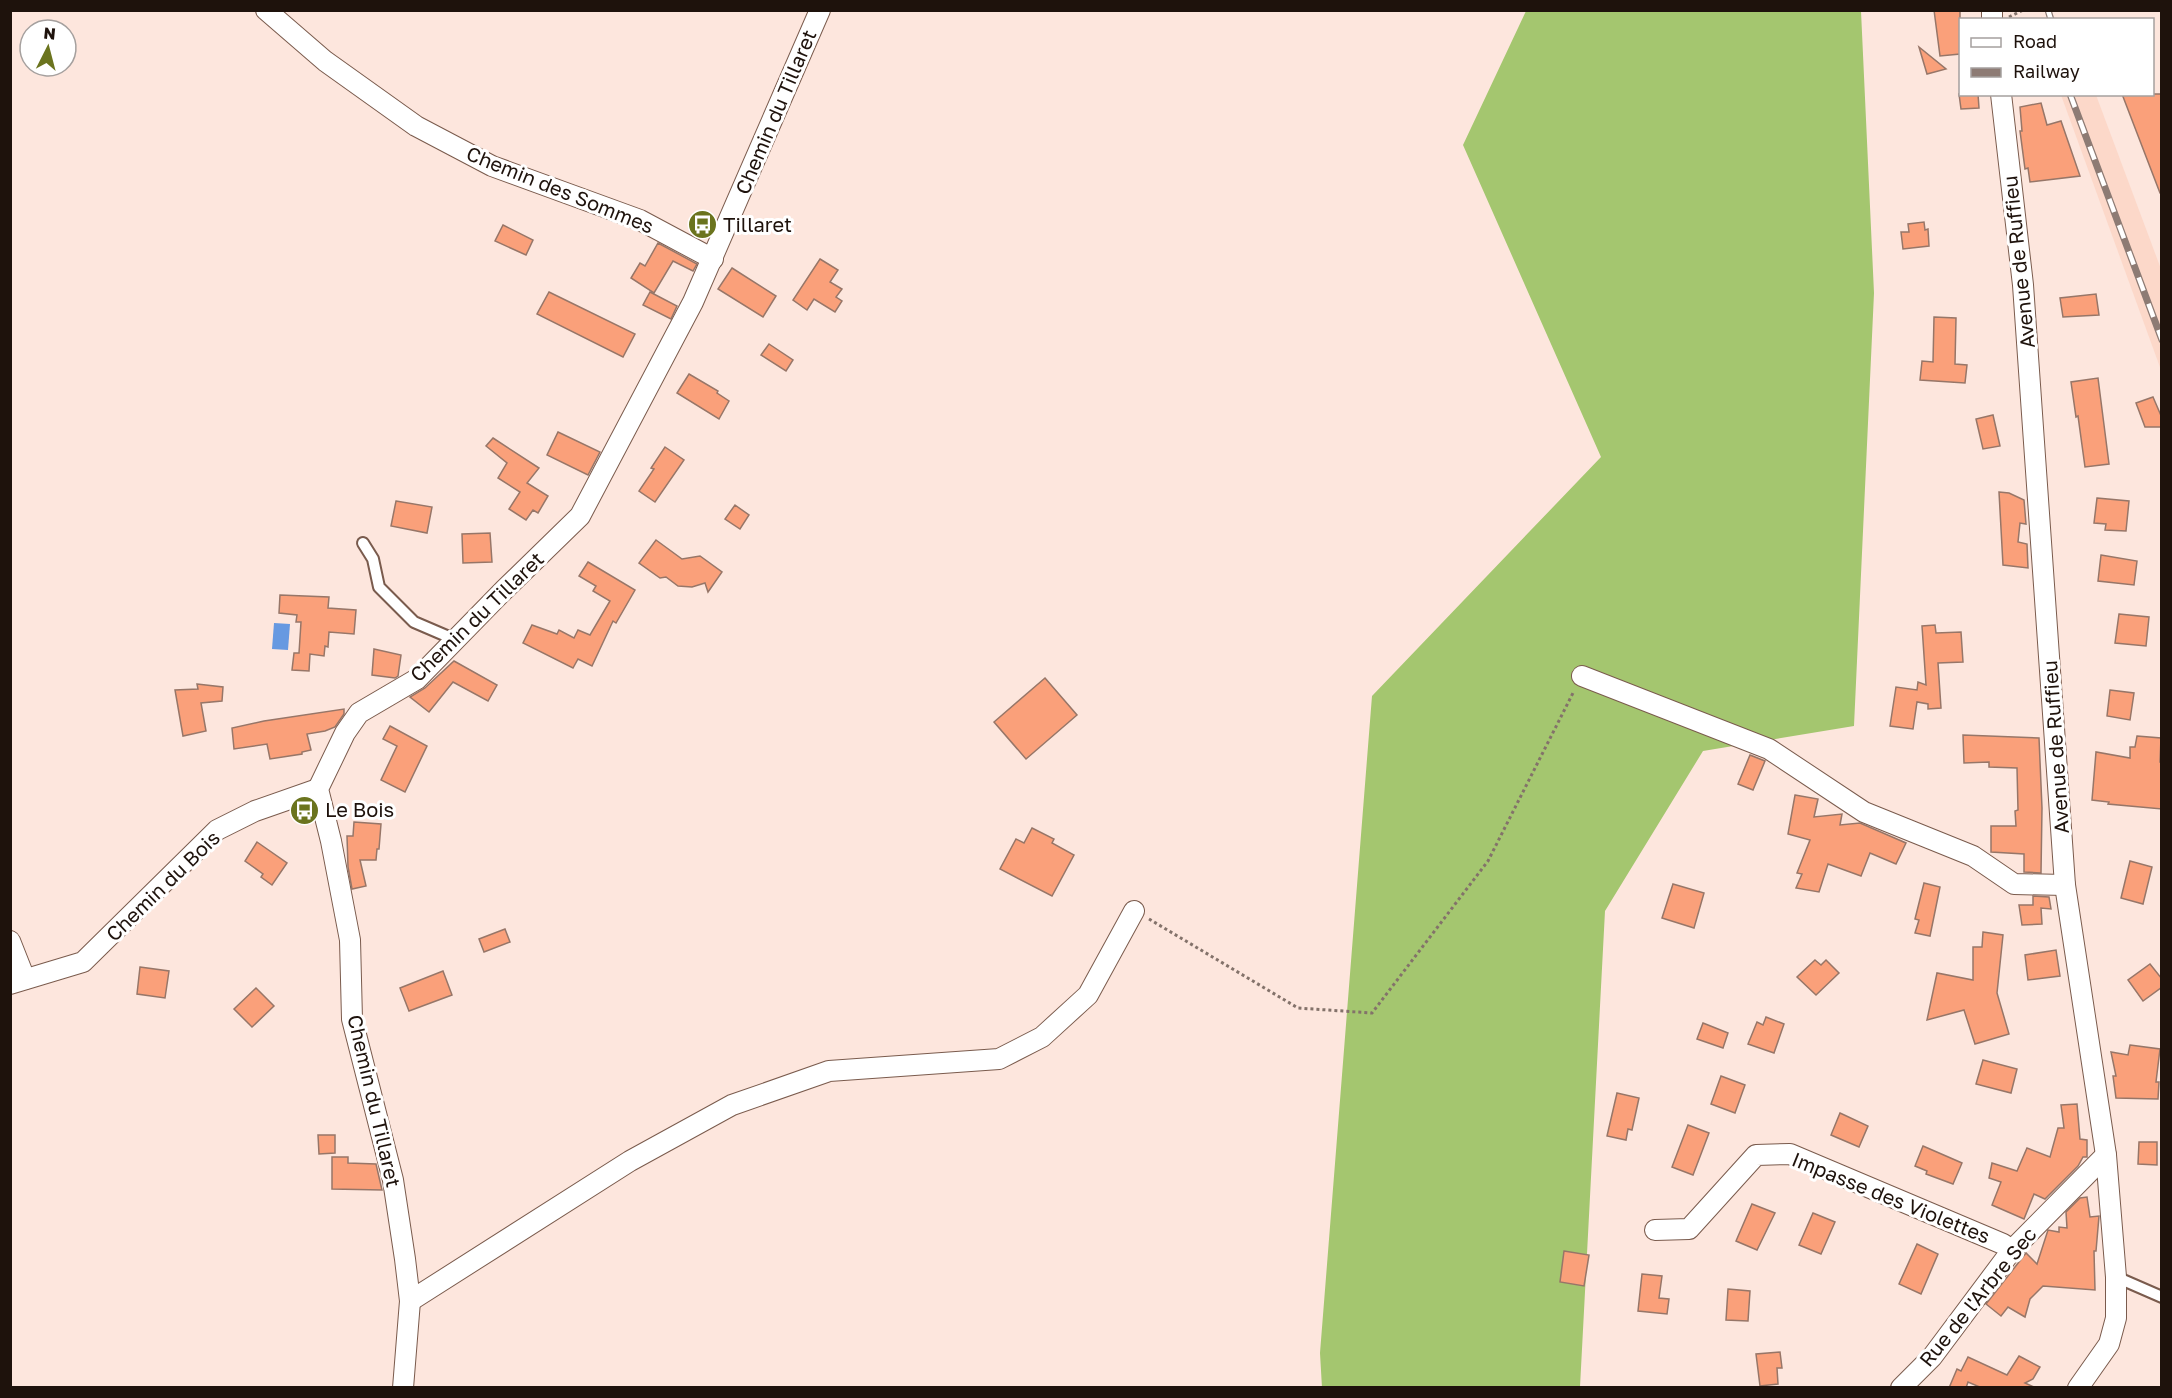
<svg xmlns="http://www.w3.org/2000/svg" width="2172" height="1398" font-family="'Golos Text',sans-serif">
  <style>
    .built { fill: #fcd8c9 }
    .forest { fill: #a4c66f }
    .water { fill: #6799e1 }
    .building { fill: #faa07a; stroke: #977668; stroke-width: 1.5 }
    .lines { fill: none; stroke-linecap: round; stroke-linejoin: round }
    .lane-casing { stroke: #7a5b4d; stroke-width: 14 }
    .street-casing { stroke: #7a5b4d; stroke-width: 22 }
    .path { stroke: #83726a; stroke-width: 3; stroke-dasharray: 3 3; stroke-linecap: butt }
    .lane { stroke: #fff; stroke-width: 10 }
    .street { stroke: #fff; stroke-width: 20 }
    .rail-casing { stroke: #8d7b74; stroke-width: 7 }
    .rail { stroke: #fff; stroke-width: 4.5; stroke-dasharray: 14; stroke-linecap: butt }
    .labels { text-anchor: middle; stroke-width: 6; stroke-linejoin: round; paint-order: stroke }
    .street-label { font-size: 20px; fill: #1e120c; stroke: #fff }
    .poi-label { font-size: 20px; fill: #1e120c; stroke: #fff; text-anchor: start }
  </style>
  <rect width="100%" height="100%" fill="#fde6dd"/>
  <path class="built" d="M2061,95H2096L2161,269V370Z"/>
  <path class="forest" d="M1526,11H1861L1874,293L1854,726L1703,751L1605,911L1580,1387L1322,1388L1320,1353L1372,696L1601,457L1463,145Z"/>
  <path class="water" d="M274,623L290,624L288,650L272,649Z"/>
  <g class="building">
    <path d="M1934,10H1960V54L1940,56Z"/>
    <path d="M1919,47L1946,69L1927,74Z"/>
    <path d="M1959,94H1978L1979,108L1961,109Z"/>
    <path d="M2122,94H2162V193H2160Z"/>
    <path d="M2041,103L2047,125L2061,121L2080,176L2030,182L2028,168L2025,169L2020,131H2022L2020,107Z"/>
    <path d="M1924,222L1925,230L1928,229L1929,246L1903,249L1901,232H1909L1908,224Z"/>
    <path d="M503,225L533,240L526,255L495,241Z"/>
    <path d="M658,243L697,264L693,271L673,261L654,293L631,278L640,263L645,266Z"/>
    <path d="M820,259L838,270L830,282L842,289L836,297L842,301L835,312L814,299L807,310L793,300Z"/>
    <path d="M732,268L776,296L763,317L718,289Z"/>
    <path d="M549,292L635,334L623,357L537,314Z"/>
    <path d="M650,292L677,306L671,319L643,305Z"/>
    <path d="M2096,294L2099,315L2063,317L2060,298Z"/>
    <path d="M1934,317L1956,318L1955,364L1967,365L1965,383L1920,380L1922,361L1933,362Z"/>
    <path d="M769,344L793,360L786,371L761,355Z"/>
    <path d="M689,374L718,391L717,393L729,401L719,419L677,393Z"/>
    <path d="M2098,378L2109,464L2085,467L2078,416L2076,417L2071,382Z"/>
    <path d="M2153,397L2162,418V427H2145L2136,403Z"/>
    <path d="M1993,415L2000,446L1983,449L1976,419Z"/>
    <path d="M558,432L600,452L588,475L547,455Z"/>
    <path d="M493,438L539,468L527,483L548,496L538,513L533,510L526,520L509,509L520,492L498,478L507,463L486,446Z"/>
    <path d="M665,447L684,460L655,502L639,491L654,469L651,468Z"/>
    <path d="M1999,492L2009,493L2024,500L2026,524L2020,523L2018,542L2027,544L2028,568L2003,565Z"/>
    <path d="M2097,498L2129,501L2126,531L2105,530L2106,524L2094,523Z"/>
    <path d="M396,501L432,507L427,533L391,526Z"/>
    <path d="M735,505L749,515L740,529L725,519Z"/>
    <path d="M490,533L492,562L463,563L462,534Z"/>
    <path d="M656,540L682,559L700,556L722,572L708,592L705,583L692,587L678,586L666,577L660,578L639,563Z"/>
    <path d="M2101,555L2137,561L2134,585L2098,581Z"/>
    <path d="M588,562L635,590L616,623L613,621L592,666L578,659L573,668L523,643L532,625L557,634L559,630L574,638L578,630L590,635L610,601L593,591L596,586L579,576Z"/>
    <path d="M280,595L329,597L328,608L356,610L354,634L329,632L328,647L325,646L324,656L310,654L309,671L292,670L294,653H299L301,622H296L297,615L279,613Z"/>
    <path d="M2119,614L2149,617L2146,646L2115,643Z"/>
    <path d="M1935,625L1936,633L1961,632L1963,662L1938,663L1941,708L1928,709V704L1917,702L1913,729L1890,726L1896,687L1917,690L1918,682L1926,685L1922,626Z"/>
    <path d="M374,649L401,655L398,676L395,678L372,675Z"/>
    <path d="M454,661L497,685L488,701L453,682L429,712L410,697L425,688Z"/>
    <path d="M1045,678L1077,715L1026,759L994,722Z"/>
    <path d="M197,684L223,687L222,701L201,703L206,731L183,736L175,690L198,689Z"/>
    <path d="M2110,690L2134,693L2130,720L2107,716Z"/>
    <path d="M344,709V714L335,727L325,731L307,734L311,750L302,752V754L270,759L267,744L234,749L232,728L264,721Z"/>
    <path d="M390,726L427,746L405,792L381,780L397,746L383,739Z"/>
    <path d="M1963,735L2039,738L2042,808L2041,873L2024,872V854L1991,852V826H2016L2015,811L2018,810L2017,768L1989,767V762L1964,763Z"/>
    <path d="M2137,736L2161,738L2160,762H2162V809L2108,804L2109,802L2092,800L2096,752L2130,758V747H2135Z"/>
    <path d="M1750,755L1765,761L1753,790L1738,784Z"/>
    <path d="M1795,795L1818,799L1814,817L1842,814L1840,825L1860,823L1906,843L1896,864L1870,853L1861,876L1828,864L1819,892L1796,888L1802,874L1797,873L1810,840L1788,834Z"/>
    <path d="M354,822L381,824L379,849H377L376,860H360L366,886L352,889L348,867L347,836H353Z"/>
    <path d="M1032,828L1054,839L1052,843L1074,855L1052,896L1000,869L1016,839L1024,843Z"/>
    <path d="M257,842L287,863L272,885L261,877L263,874L245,861Z"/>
    <path d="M2130,861L2152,867L2143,904L2121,898Z"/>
    <path d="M1924,883L1940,887L1930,936L1915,933L1919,920L1915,919Z"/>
    <path d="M1673,884L1704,893L1694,928L1662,918Z"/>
    <path d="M2033,896L2049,897L2051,909L2041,908L2042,924L2022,925L2019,905H2033Z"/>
    <path d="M505,929L510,942L484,952L479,939Z"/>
    <path d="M1983,932L2003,935L1997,993L2009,1034L1975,1044L1964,1010L1927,1020L1937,973L1973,980V947H1982Z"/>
    <path d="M2056,950L2060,976L2028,980L2025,955Z"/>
    <path d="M1815,960L1821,965L1826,960L1839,973L1816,995L1797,977Z"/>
    <path d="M2150,964L2162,979V987L2143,1001L2128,980Z"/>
    <path d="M140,967L169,971L165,998L137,994Z"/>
    <path d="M443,971L452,995L409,1011L400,988Z"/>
    <path d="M256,988L274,1006L252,1027L234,1009Z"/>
    <path d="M1766,1017L1784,1024L1774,1053L1748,1044L1757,1022L1763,1025Z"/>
    <path d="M1703,1023L1728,1033L1723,1048L1697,1039Z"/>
    <path d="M2130,1045L2160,1049L2156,1082H2159L2158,1099L2116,1098L2113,1076H2116L2111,1052L2128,1055Z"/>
    <path d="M1983,1060L2017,1069L2011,1093L1976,1084Z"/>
    <path d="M1721,1076L1745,1085L1735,1113L1711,1104Z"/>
    <path d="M1617,1093L1639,1098L1632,1130L1628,1129L1626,1140L1607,1136Z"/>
    <path d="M2077,1104L2080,1139L2087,1140V1157H2083L2078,1166L2045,1199L2034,1194L2024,1219L1992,1205L2001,1182L1989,1178L1992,1163L2017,1171L2027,1148L2050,1157L2058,1128H2064L2061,1105Z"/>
    <path d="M1840,1113L1868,1126L1859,1147L1831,1135Z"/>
    <path d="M1688,1125L1709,1133L1693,1175L1672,1167Z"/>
    <path d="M318,1135H335V1153L319,1154Z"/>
    <path d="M2139,1142H2157V1165L2138,1164Z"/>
    <path d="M1923,1146L1962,1163L1953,1184L1926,1174L1927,1171L1915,1166Z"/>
    <path d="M332,1157H348V1163L376,1164L382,1190L332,1189Z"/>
    <path d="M2087,1197L2090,1217L2099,1216L2096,1251H2094L2095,1290L2043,1286L2030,1299L2025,1317L2008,1307L2001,1316L1986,1304L2026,1253L2037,1264L2048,1230L2059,1232V1227L2067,1228L2066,1212L2080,1198Z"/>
    <path d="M1752,1204L1775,1213L1757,1250L1736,1241Z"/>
    <path d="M1813,1213L1835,1222L1821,1254L1799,1245Z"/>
    <path d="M1917,1244L1938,1254L1921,1294L1899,1284Z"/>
    <path d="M1564,1251L1589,1255L1584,1286L1560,1282Z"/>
    <path d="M1642,1274L1662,1276L1659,1298L1669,1299L1667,1314L1638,1311Z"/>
    <path d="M1728,1289L1750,1291L1748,1321L1726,1320Z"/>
    <path d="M1780,1352L1782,1368H1777L1778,1384L1760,1386L1756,1354Z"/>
    <path d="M2019,1356L2040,1367L2033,1379L2025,1383L2036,1388H1982L1968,1382L1966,1388H1949L1957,1369L1961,1371L1968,1357L2007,1375Z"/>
  </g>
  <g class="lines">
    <defs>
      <g id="lane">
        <path d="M363,543L373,559L379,587L414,622L456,640"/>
        <path d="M2116,1277L2162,1297"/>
      </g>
      <g id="street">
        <path d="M266,10L325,61L416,126L492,166L640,220L713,259"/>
        <path d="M1992,10V20"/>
        <path d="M2001,94L2023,285L2065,885L2106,1155L2116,1277V1318L2109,1344L2078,1388"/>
        <path d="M1582,676L1769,749L1864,812L1973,856L2014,884L2065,885"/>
        <path d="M10,941L25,979"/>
        <path d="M10,984L83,962L217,830L255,811L318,789"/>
        <path d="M1655,1230L1689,1229L1756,1155L1790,1154L2003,1244L2012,1250"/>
        <path d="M410,1301L630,1161L732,1105L829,1071L999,1059L1042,1037L1088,995L1134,911"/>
        <path d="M403,1388L410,1301L405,1259L393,1180L352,1019L350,940L331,841L318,789L345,733L359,713L417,679L504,590L580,516L693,302L820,10"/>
        <path d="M1901,1388L1932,1357L2012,1250L2106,1155"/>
      </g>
    </defs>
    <use href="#lane" class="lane-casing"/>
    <use href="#street" class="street-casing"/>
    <g class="path">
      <path d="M2009,17L2023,10"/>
      <path d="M1149,919L1298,1008L1372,1013L1488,861L1574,691"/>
    </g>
    <use href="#lane" class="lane"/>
    <use href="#street" class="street"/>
    <defs>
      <g id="rail">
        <path d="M2048,10L2051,20"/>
        <path d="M2070,94L2162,340"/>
      </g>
    </defs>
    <use href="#rail" class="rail-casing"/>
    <use href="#rail" class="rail"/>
  </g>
  <defs>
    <symbol id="bus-disc" viewBox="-11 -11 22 22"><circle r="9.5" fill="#6b741e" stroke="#fff"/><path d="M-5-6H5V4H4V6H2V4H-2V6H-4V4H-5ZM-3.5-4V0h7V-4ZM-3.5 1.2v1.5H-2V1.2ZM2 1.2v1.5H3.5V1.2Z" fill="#fff"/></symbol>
  </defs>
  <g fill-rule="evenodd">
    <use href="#bus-disc" x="686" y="208" width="33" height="33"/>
    <use href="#bus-disc" x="288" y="794" width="33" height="33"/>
  </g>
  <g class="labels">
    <g class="street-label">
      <text transform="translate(776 112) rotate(-67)" y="7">Chemin du Tillaret</text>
      <text transform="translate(560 190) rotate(22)" y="7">Chemin des Sommes</text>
      <text transform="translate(2019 262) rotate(-96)" y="7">Avenue de Ruffieu</text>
      <text transform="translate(477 617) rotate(-44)" y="7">Chemin du Tillaret</text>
      <text transform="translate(2056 747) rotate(-94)" y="7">Avenue de Ruffieu</text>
      <text transform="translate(163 886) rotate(-44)" y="7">Chemin du Bois</text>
      <text transform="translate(374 1101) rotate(77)" y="7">Chemin du Tillaret</text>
      <text transform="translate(1891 1198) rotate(22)" y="7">Impasse des Violettes</text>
      <text transform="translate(1978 1297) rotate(-51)" y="7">Rue de l'Arbre Sec</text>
    </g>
    <g class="poi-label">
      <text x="723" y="232">Tillaret</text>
      <text x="325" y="817">Le Bois</text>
    </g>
  </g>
  <rect width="2172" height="1398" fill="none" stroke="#1e120c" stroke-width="24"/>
  <rect x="1959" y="18" width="195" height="78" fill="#ffffff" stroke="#a5a09e" stroke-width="1.5"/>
  <rect x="1971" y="38" width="30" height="9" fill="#ffffff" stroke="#a5a09e" stroke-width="1.5"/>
  <text x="2013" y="48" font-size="18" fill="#1e120c">Road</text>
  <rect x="1971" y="68" width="30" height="9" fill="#8d7b74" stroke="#a5a09e" stroke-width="1.5"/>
  <text x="2013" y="78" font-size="18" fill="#1e120c">Railway</text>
  <g transform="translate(48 48) rotate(6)"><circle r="28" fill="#ffffff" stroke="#a5a09e" stroke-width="1.5"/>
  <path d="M0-4.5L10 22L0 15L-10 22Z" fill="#6b741e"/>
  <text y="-9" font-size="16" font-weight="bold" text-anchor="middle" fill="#1e120c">N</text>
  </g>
</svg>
